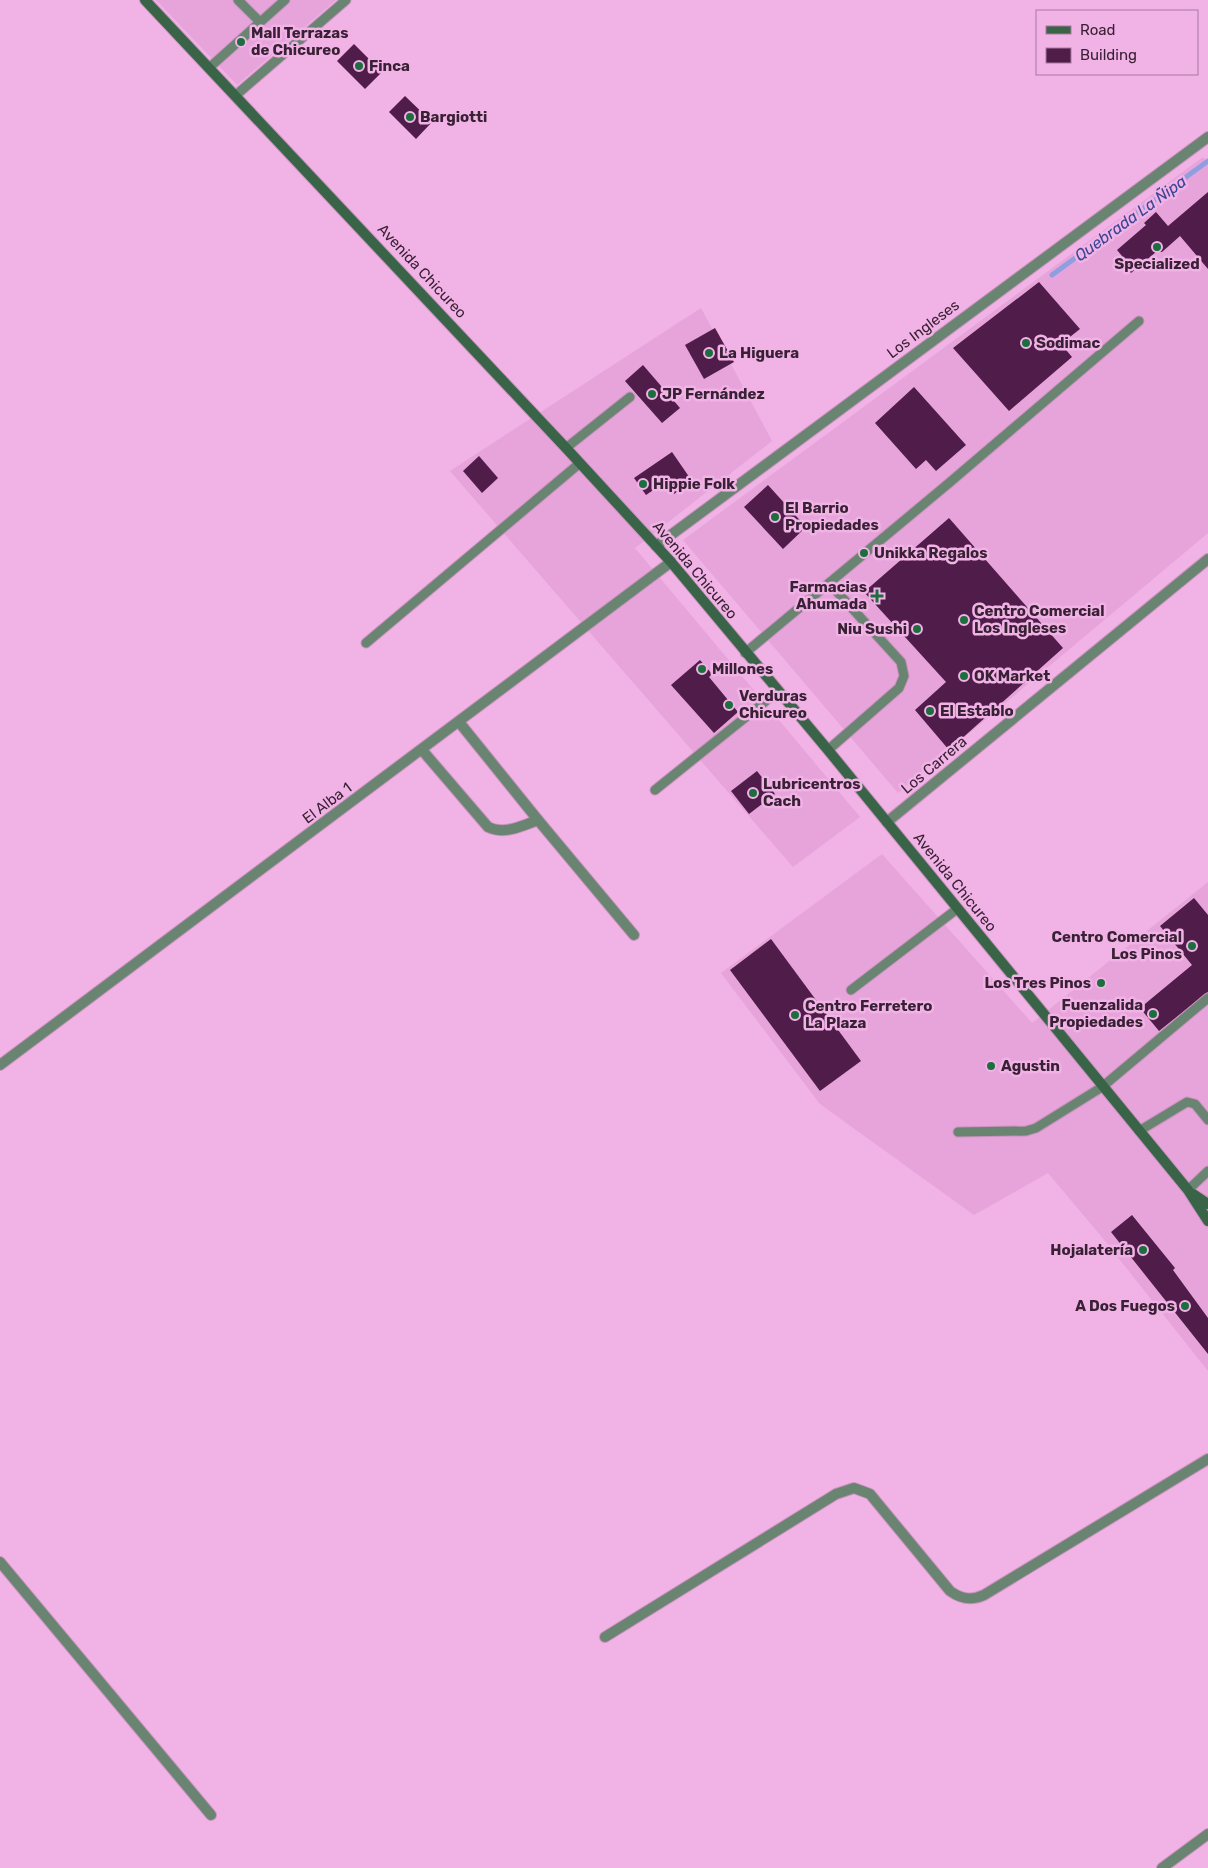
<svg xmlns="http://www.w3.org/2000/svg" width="1208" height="1868" font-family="Rubik,sans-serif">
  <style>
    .built { fill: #e6a4da }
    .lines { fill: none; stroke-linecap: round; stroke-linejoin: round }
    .stream { stroke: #8e9ee1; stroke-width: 5 }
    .building { fill: #501c49 }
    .service-casing { stroke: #c992be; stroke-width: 11 }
    .minor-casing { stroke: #c992be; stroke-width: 12 }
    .tertiary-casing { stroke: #c992be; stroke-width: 12 }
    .secondary-casing { stroke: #c992be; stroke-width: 12 }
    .service { stroke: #698571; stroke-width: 9 }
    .minor { stroke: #698571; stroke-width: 10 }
    .tertiary { stroke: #698571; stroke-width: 10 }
    .secondary { stroke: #3a6447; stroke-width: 10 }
    .poi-dot { fill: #1c6e3e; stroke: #f1b2e5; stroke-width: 2 }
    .labels { text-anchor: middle; stroke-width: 5; stroke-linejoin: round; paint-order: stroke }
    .poi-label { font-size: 15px; font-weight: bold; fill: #392135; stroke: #f1b2e5; text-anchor: start }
    .street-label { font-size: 15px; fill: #392135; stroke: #f1b2e5 }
    .water-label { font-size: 16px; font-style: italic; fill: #3a4695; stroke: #f1b2e5 }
  </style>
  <rect width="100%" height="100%" fill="#f1b2e5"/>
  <g class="built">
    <path d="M156,0H336L237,85Z"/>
    <path d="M1203,157L1208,163V533L898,793L683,540Z"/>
    <path d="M701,308L772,441L635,548L860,817L793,867L450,471Z"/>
    <path d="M882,854L1032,1023L1208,882V1371L1101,1236L1048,1173L974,1215L820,1104L721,973Z"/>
  </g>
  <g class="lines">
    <path class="stream" d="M1052,275L1208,161"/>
  </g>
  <g class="building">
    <path d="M354,44L382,72L365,89L337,61Z"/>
    <path d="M405,96L432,122L416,139L389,112Z"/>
    <path d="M1208,192V269L1180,236L1162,252H1156L1131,273L1119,259L1122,256L1117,250L1146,225L1144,223L1156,212L1168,226Z"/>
    <path d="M1039,282L1080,329L1061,344L1072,357L1009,411L953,348Z"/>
    <path d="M715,328L734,362L704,379L685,345Z"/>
    <path d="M643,365L680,408L662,423L625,381Z"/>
    <path d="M914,387L966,445L936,471L926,460L916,469L875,423Z"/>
    <path d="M672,452L692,481L674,494L665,482L646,495L634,478Z"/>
    <path d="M479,456L498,478L482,493L463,471Z"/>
    <path d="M768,485L806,527L783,549L744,507Z"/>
    <path d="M949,518L1063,648L949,750L915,710L946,682L864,592Z"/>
    <path d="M700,660L712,674L709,677L738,712L714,733L671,685Z"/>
    <path d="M757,771L775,794L749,814L731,791Z"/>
    <path d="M1194,898L1208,915V992L1159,1031L1140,1008L1192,965L1160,926Z"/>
    <path d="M771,939L861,1061L820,1091L730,970Z"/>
    <path d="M1132,1215L1175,1268L1173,1270L1208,1318V1354L1111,1232Z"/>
  </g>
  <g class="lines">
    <defs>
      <g id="service">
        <path d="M238,0L260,22"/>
        <path d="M210,67L285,0"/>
        <path d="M236,95L346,0"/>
        <path d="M566,448L630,397"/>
        <path d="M366,643L580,463"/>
        <path d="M745,653L949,483L1139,321"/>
        <path d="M828,750L899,688L904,676L901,662L829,583"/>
        <path d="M655,790L777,692"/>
        <path d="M851,990L957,909"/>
        <path d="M1139,1131L1187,1102L1195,1104L1208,1120"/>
        <path d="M958,1132L1026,1131L1036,1128L1102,1087L1208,998"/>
        <path d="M1188,1190L1208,1171"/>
      </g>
      <g id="minor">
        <path d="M459,722L538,820L634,935"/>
        <path d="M422,750L488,827C504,835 522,826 538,820"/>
        <path d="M887,822L1208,559"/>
        <path d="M0,1562L211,1815"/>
        <path d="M605,1637L836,1494L854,1488L870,1494L950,1591C961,1599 971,1601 984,1595L1208,1459"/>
        <path d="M1162,1868L1208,1834"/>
      </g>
      <g id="tertiary">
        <path d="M656,546L1208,137"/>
        <path d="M0,1065L671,562"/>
      </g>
      <g id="secondary">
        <path d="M145,0L566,448L671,562L828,750L1188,1190L1208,1221"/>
        <path d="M1193,1194L1208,1204"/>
      </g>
    </defs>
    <use href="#service" class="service-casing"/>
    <use href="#minor" class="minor-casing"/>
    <use href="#tertiary" class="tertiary-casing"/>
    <use href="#secondary" class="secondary-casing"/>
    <use href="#service" class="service"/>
    <use href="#minor" class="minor"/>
    <use href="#tertiary" class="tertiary"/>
    <use href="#secondary" class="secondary"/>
  </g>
  <g class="poi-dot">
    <circle cx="241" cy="42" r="5"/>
    <circle cx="359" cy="66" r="5"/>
    <circle cx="410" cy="117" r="5"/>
    <circle cx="1157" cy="247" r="5"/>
    <circle cx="1026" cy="343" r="5"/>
    <circle cx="709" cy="353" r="5"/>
    <circle cx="652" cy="394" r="5"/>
    <circle cx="643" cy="484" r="5"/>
    <circle cx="775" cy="517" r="5"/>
    <circle cx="864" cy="553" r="5"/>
    <path d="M874.5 588.5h5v5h5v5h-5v5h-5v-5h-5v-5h5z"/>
    <circle cx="964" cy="620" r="5"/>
    <circle cx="917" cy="629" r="5"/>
    <circle cx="702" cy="669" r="5"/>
    <circle cx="964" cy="676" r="5"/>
    <circle cx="729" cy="705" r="5"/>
    <circle cx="930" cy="711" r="5"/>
    <circle cx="753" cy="793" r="5"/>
    <circle cx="1192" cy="946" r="5"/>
    <circle cx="1101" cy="983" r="5"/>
    <circle cx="1153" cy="1014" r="5"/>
    <circle cx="795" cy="1015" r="5"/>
    <circle cx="991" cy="1066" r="5"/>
    <circle cx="1143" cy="1250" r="5"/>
    <circle cx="1185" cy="1306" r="5"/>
  </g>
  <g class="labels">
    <g class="poi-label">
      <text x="251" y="38">Mall Terrazas<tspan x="251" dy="17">de Chicureo</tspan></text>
      <text x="369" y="71">Finca</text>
      <text x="420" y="122">Bargiotti</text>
      <text x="1157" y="269" text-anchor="middle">Specialized</text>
      <text x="1036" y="348">Sodimac</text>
      <text x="719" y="358">La Higuera</text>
      <text x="662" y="399">JP Fernández</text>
      <text x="653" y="489">Hippie Folk</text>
      <text x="785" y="513">El Barrio<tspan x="785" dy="17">Propiedades</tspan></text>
      <text x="874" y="558">Unikka Regalos</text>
      <text x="867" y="592" text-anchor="end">Farmacias<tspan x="867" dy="17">Ahumada</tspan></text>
      <text x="974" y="616">Centro Comercial<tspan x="974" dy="17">Los Ingleses</tspan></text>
      <text x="907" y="634" text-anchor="end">Niu Sushi</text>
      <text x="712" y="674">Millones</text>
      <text x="974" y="681">OK Market</text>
      <text x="739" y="701">Verduras<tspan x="739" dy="17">Chicureo</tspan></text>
      <text x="940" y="716">El Establo</text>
      <text x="763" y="789">Lubricentros<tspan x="763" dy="17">Cach</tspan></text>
      <text x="1182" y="942" text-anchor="end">Centro Comercial<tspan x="1182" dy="17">Los Pinos</tspan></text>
      <text x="1091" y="988" text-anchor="end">Los Tres Pinos</text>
      <text x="1143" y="1010" text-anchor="end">Fuenzalida<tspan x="1143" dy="17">Propiedades</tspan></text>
      <text x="805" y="1011">Centro Ferretero<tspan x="805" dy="17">La Plaza</tspan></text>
      <text x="1001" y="1071">Agustin</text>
      <text x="1133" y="1255" text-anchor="end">Hojalatería</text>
      <text x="1175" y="1311" text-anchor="end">A Dos Fuegos</text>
    </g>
    <g class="street-label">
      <text transform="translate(422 271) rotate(47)" y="5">Avenida Chicureo</text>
      <text transform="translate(923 329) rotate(-37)" y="5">Los Ingleses</text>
      <text transform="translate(695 570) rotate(50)" y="5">Avenida Chicureo</text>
      <text transform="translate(934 765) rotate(-40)" y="5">Los Carrera</text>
      <text transform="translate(327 803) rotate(-37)" y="5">El Alba 1</text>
      <text transform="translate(955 882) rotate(51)" y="5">Avenida Chicureo</text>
    </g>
    <g class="water-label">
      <text transform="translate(1130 218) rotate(-36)" y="6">Quebrada La Ñipa</text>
    </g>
  </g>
  <rect x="1036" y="10" width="162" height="65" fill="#f1b2e5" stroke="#a7789f"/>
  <rect x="1046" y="26" width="25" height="8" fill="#3a6447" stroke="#a7789f"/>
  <text x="1080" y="35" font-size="15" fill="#392135">Road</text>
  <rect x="1046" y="48" width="25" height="15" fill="#501c49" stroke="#a7789f"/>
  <text x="1080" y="60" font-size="15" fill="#392135">Building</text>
</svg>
